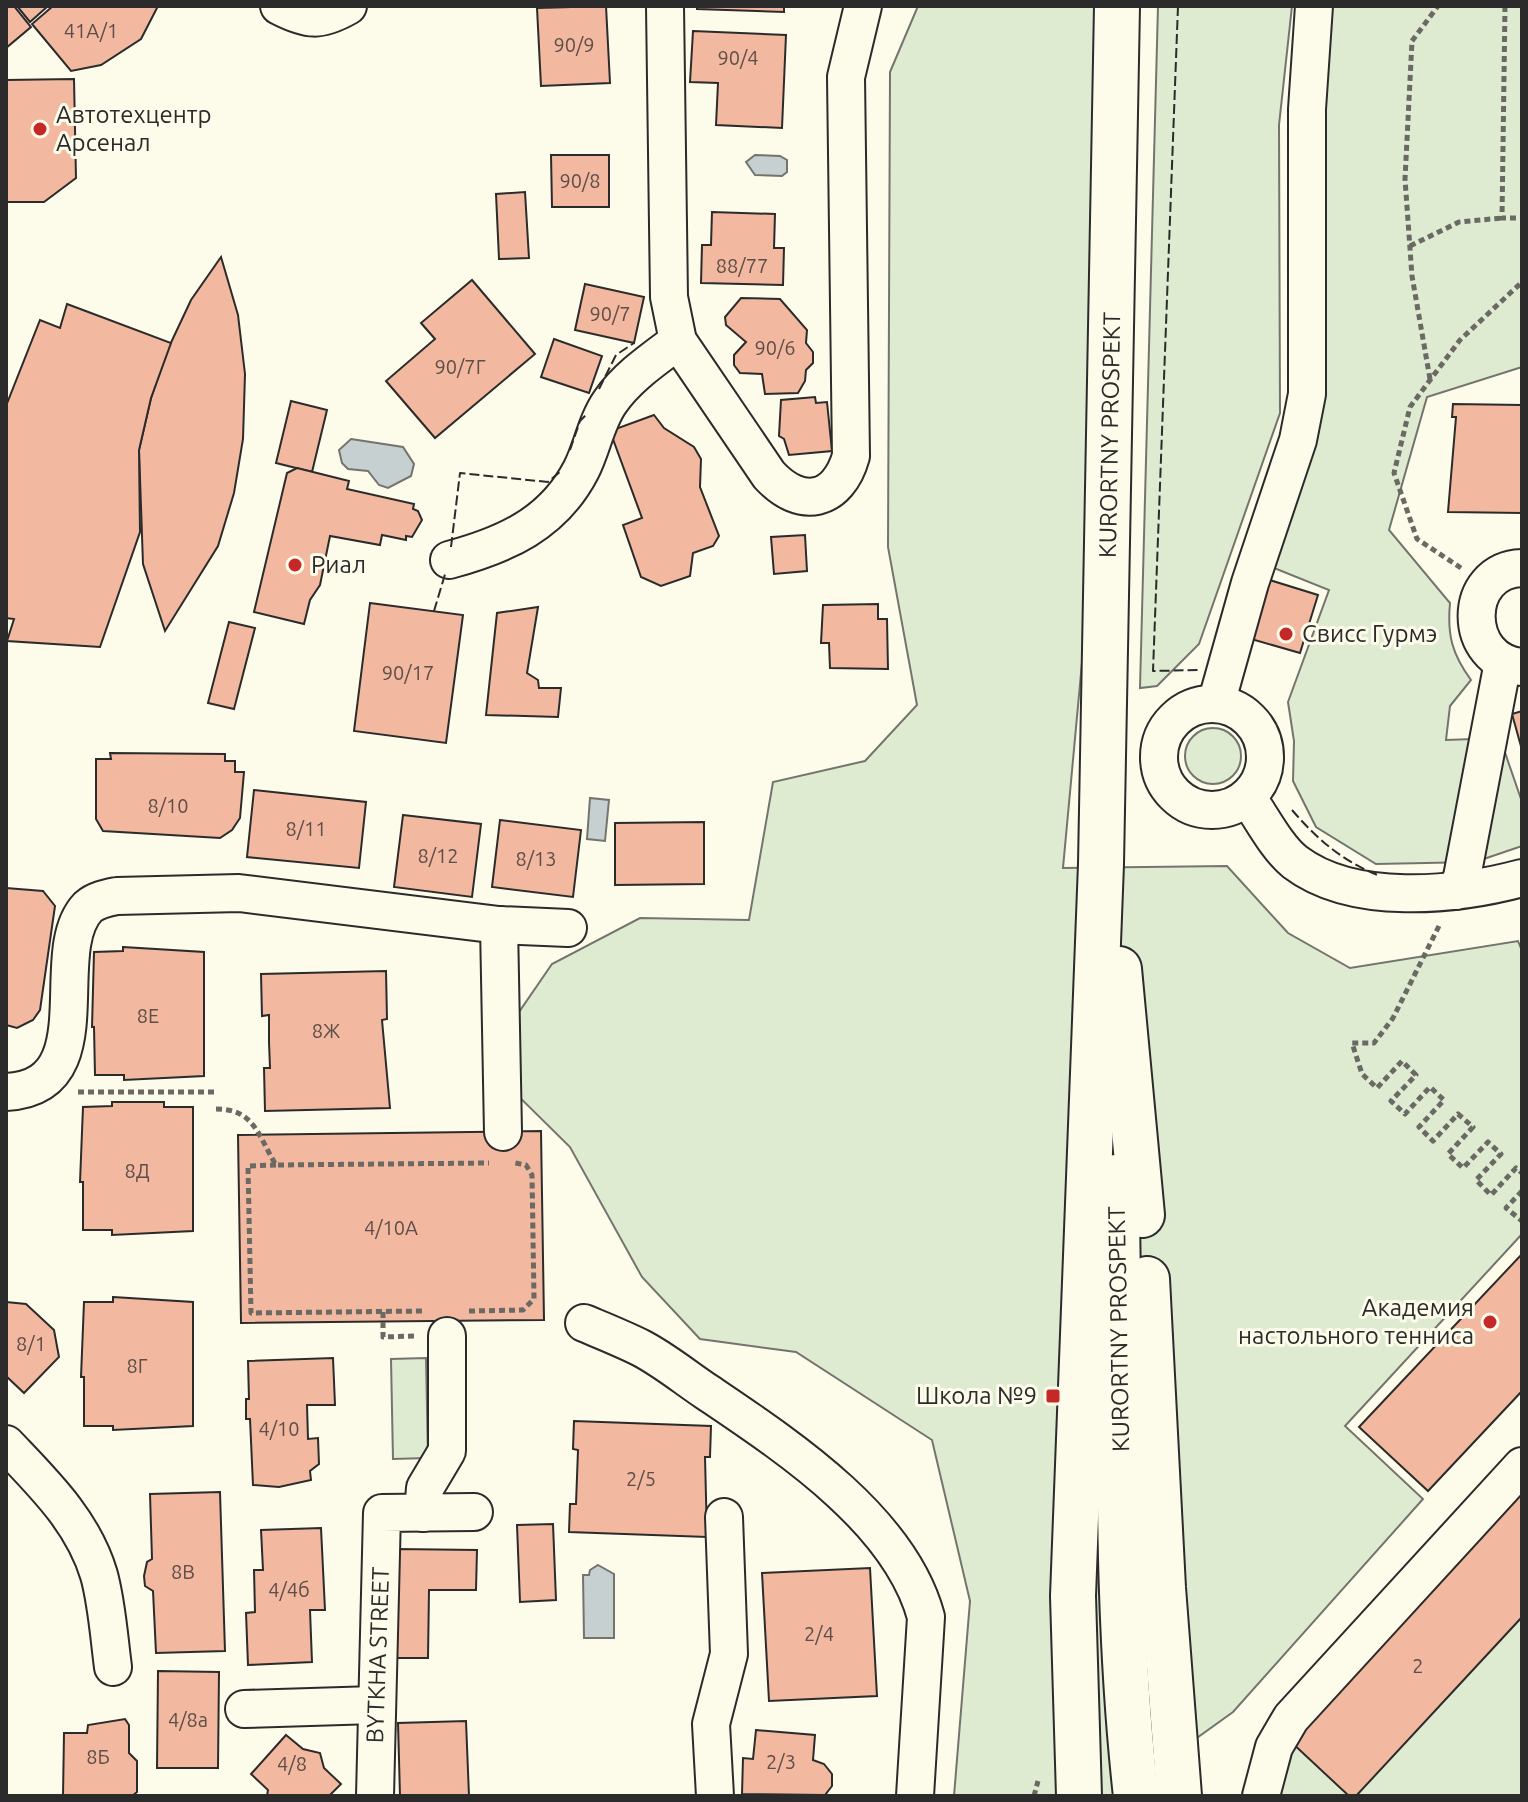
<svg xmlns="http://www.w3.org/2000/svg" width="1528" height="1802" font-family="Ubuntu,sans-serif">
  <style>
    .green { fill: #deebd1; stroke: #74746e; stroke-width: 2 }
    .water { fill: #c7d0d0; stroke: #74746e; stroke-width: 2 }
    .building { fill: #f2b8a0; stroke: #2b2b2b; stroke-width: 2 }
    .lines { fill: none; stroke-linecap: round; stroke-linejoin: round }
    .minor-casing { stroke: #2b2b2b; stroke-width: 40 }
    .major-casing { stroke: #2b2b2b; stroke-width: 48 }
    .path { stroke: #6a6964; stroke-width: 5; stroke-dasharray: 6 4; stroke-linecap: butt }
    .minor { stroke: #fdfbea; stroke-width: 36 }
    .major { stroke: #fdfbea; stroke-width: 44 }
    .fence { stroke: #2b2b2b; stroke-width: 2; stroke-dasharray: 10 4; stroke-linecap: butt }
    .poi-dot { fill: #c62828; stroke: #fdfbea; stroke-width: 3 }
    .labels { text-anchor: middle; stroke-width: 6; stroke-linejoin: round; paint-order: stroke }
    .number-label { font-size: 20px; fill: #5d4e48 }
    .poi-label { font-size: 24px; fill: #2b2b2b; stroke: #fdfbea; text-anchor: start }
    .street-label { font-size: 24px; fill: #2b2b2b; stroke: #fdfbea }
  </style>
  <rect width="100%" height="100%" fill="#fdfbea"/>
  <g class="green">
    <path d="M918,6H1102L1093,544L1063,868L1227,866L1288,933L1350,968L1518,941L1522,951V1234L1345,1426L1423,1499L1233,1712L1116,1796H954L970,1601L932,1440L796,1352L700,1339L642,1277L570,1147L506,1084L517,1015L552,964L640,918L749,920L773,782L865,761L917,705L888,547L890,72Z"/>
    <path d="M1158,6H1292L1279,125L1280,413L1199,644L1157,686L1140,688Z"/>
    <path d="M1320,6H1522V367L1427,397L1389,530L1450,603C1447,635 1452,654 1471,680L1450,706L1446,740L1500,738L1522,802V846L1475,862L1376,864L1316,827L1293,781L1294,741L1288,702L1329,590L1264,564L1300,476Z"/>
    <circle cx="1213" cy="756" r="28"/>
    <path d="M426,1358L428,1458L393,1459L391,1359Z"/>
    <path d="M1522,1491V1796H1273L1281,1759Z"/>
  </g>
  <g class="water">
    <path d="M755,155L780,156L787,160V172L782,176L755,175L746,162Z"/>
    <path d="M351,439L403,447L414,464L411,476L388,488L379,485L368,471L348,469L342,463L339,450Z"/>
    <path d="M590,798L609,800L605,841L587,839Z"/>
    <path d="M598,1565L614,1574V1638H584L583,1575H589L590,1570Z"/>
  </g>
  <g class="building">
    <path d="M6,6H14L31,27L6,48Z"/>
    <path d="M17,6H48L30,22Z"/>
    <path d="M53,6H158L141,39L101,65L71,71L32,24Z"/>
    <path d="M606,6L610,83L541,86L537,8Z"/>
    <path d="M697,6H784V12L697,9Z"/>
    <path d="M693,31L786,35L782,128L716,125L718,83L690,82Z"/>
    <path d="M74,79L76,178L44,202H6V80Z"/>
    <path d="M551,155H609V207H552Z"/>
    <path d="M525,192L529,258L499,259L496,194Z"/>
    <path d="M712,212L775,214L774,248H784L783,285L701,283L702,245H711Z"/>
    <path d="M221,257L238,315L245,374L243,439L234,493L218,546L165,631L143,564L139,450L151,398L168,349L191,300Z"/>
    <path d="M472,280L535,354L435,438L386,381L435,339L421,323Z"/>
    <path d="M585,284L644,297L634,343L575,330Z"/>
    <path d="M741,298L780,299L807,330L806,343L813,352V363L806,370L805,381L798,393L765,394L762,374L740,373L734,365V355L746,342L726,325L725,317Z"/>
    <path d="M67,304L171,343L151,398L139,450L140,532L100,647L7,641L14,619L6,618V406L40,320L60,328Z"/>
    <path d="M554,339L602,356L589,393L541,377Z"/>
    <path d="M815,397L816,403L827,402L832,451L789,455L784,439L779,436L781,400Z"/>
    <path d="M291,401L327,410L312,472L276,463Z"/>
    <path d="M1453,404L1522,405V513L1448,512L1456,417H1452Z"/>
    <path d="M654,415L664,428L694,447L701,459L700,487L719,536L713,546L693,553L690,576L661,586L641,577L623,525L642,518L610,431Z"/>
    <path d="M297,468L349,481L347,489L414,504L413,509L418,511L422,520L412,537L406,536V540L382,535L380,545L330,536L320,585L310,600L304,624L254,612L287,473Z"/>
    <path d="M805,535L807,571L774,574L771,537Z"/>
    <path d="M1260,577L1318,595L1300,653L1241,636Z"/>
    <path d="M370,603L463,615L446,743L354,731Z"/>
    <path d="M878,604V619H887L888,669L830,668L829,643H821L823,605Z"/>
    <path d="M538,607L527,673L538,680L539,688H561L558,717L486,715L497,613Z"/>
    <path d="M229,622L255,628L234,709L208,703Z"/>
    <path d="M1522,711V750L1512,714Z"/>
    <path d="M110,753L225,754V761H235V772H244L240,818L232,830L220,838L103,831L96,819V759H111Z"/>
    <path d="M254,790L366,802L359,868L247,857Z"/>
    <path d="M403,815L481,824L472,897L394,887Z"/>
    <path d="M500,820L581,830L573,897L492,887Z"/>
    <path d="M704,822V884L615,885V823Z"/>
    <path d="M6,888L43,891L55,906L40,1010L33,1020L17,1028L6,1025Z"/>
    <path d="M123,947L204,952V1076L124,1080V1075H95L94,1027H92L94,952L123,951Z"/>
    <path d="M386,971L387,1019L382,1020L390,1108L265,1111L264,1068H270L269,1042V1015L262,1016L261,974Z"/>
    <path d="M112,1102H164V1107H193V1231L112,1235V1230H83V1182H80L83,1107L112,1106Z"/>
    <path d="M541,1131L544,1320L241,1323L238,1135Z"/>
    <path d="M1522,1254V1391L1428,1491L1359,1427Z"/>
    <path d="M113,1297L193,1302V1426L113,1430V1426H84V1377H81L84,1302H113Z"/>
    <path d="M6,1302L26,1304L54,1330L59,1357L24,1393L6,1376Z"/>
    <path d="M333,1358L335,1405H307L308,1439L318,1438L319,1464L310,1471L311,1480L279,1487L253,1485L250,1419H246V1399H249L248,1361Z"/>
    <path d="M574,1421L711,1426L710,1457H705L707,1537L569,1532L570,1504H576L578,1450L573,1449Z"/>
    <path d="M1522,1491V1617L1356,1796H1349L1290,1741Z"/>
    <path d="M220,1492L225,1651L156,1653L153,1591L145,1586L144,1576L147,1562L152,1559L150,1494Z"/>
    <path d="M553,1524L556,1600L520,1602L517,1525Z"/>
    <path d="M321,1528L325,1610H310L312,1662L248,1665L246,1613L255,1612L254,1570H263L261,1530Z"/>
    <path d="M396,1549L477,1550L476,1590H429L428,1658H395Z"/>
    <path d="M870,1568L877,1696L769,1701L762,1573Z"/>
    <path d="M158,1671L219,1672L218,1768H157Z"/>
    <path d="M125,1719L129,1725V1753L137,1761V1792L132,1796H63L64,1733H87L88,1725Z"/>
    <path d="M466,1721L469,1796H400L398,1723Z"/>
    <path d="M756,1730L815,1735L813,1760L824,1764L832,1774V1786L825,1795L742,1794L743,1758L753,1759Z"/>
    <path d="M286,1735L303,1749L320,1753L324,1768L341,1784L329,1796H267L268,1790L251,1774Z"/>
  </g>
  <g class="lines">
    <defs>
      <g id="minor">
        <path d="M279,6C308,21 320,22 348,6"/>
        <path d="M665,6L669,297L678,341L769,475C801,510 838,502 851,456L846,77L863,6"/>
        <path d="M449,560C505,545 553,524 581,470C592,449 596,422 610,402C627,377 654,359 678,341"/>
        <path d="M1522,568C1461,570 1462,662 1522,667"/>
        <path d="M1216,704L1250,583L1298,440L1307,394V109L1314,6"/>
        <circle cx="1212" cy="757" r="53"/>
        <path d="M1247,797C1261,816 1276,847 1295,862C1353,906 1455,896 1522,878"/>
        <path d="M1456,891L1462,877L1503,662"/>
        <path d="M499,925L503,1132"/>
        <path d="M6,1092C107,1087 44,953 88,907C96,900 107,898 117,896L239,893L499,925L568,928"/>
        <path d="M584,1323C603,1331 623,1339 641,1348C664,1360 686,1378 707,1392C787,1446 900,1520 926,1617L915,1796"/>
        <path d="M6,1444C43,1483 83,1521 99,1575C107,1604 109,1637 113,1667"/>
        <path d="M423,1513L425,1488L447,1451V1336"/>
        <path d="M244,1709L375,1705"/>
        <path d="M375,1796L382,1513L474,1512"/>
        <path d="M715,1796L711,1724L729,1654L724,1517"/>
        <path d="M1261,1796L1274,1747L1291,1718L1522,1466"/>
      </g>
      <g id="major">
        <path d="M1119,969L1142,1215"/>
        <path d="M1116,1177C1122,1383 1113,1591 1136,1796"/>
        <path d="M1147,1279L1163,1588L1179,1796"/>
        <path d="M1079,1796L1073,1596L1101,864L1117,6"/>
      </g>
    </defs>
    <use href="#minor" class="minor-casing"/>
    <use href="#major" class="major-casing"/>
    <g class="path">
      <path d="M1505,6L1502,218H1522"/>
      <path d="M1410,246L1459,222L1502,218"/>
      <path d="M1430,379L1412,276L1405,179L1412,41L1438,6"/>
      <path d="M1461,568L1417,539L1394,473L1410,407L1460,340L1522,282"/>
      <path d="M1439,926L1393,1018L1374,1043H1352L1362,1074L1377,1088L1402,1061L1416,1075L1391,1101L1405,1114L1430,1087L1444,1100L1419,1127L1433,1141L1458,1114L1473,1127L1448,1154L1463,1168L1488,1142L1501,1154L1476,1180L1491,1195L1516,1168L1522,1173"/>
      <path d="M78,1092H216"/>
      <path d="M216,1109C255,1109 258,1136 276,1165L489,1163"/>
      <path d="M276,1165L248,1166L251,1313L423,1311"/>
      <path d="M1522,1191L1506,1208L1522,1221"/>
      <path d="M469,1311L523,1310L534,1299L532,1175L526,1165L515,1163"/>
      <path d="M383,1312V1337L414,1336"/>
      <path d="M1034,1796L1038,1781"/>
    </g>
    <use href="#minor" class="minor"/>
    <use href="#major" class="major"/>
    <g class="fence">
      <path d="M1178,6L1153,671L1201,670"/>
      <path d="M599,389L616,355L634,343"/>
      <path d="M570,450L580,421L587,414"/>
      <path d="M451,547L460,473L548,482L561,471"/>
      <path d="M434,611L446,571"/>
      <path d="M1292,810C1318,840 1342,861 1380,876"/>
    </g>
  </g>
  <g class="poi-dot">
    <circle cx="40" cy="129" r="8"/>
    <circle cx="295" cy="565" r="8"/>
    <circle cx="1286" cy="634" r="8"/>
    <circle cx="1490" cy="1322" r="8"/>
    <rect x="1045" y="1388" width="16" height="16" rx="4"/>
  </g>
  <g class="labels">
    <g class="number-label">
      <text x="91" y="38">41А/1</text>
      <text x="574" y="52">90/9</text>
      <text x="738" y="65">90/4</text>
      <text x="580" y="188">90/8</text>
      <text x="742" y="273">88/77</text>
      <text x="610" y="321">90/7</text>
      <text x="775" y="355">90/6</text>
      <text x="460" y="374">90/7Г</text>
      <text x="408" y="680">90/17</text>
      <text x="168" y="813">8/10</text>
      <text x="306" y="836">8/11</text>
      <text x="438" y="863">8/12</text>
      <text x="536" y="866">8/13</text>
      <text x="148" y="1023">8Е</text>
      <text x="326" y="1038">8Ж</text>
      <text x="137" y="1178">8Д</text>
      <text x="391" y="1235">4/10А</text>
      <text x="31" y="1351">8/1</text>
      <text x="137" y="1373">8Г</text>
      <text x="279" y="1436">4/10</text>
      <text x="641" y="1486">2/5</text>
      <text x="183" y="1579">8В</text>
      <text x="289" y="1597">4/4б</text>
      <text x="819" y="1641">2/4</text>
      <text x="1418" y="1673">2</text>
      <text x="188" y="1727">4/8а</text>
      <text x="98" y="1764">8Б</text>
      <text x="781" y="1769">2/3</text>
      <text x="292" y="1771">4/8</text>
    </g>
    <g class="poi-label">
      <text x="56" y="123">Автотехцентр<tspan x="56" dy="28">Арсенал</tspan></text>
      <text x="311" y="573">Риал</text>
      <text x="1302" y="642">Свисс Гурмэ</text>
      <text x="1474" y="1316" text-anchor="end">Академия<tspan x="1474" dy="28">настольного тенниса</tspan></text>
      <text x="1037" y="1404" text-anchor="end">Школа №9</text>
    </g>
    <g class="street-label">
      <text transform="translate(1110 435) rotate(-89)" y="8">KURORTNY PROSPEKT</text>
      <text transform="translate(1119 1329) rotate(-91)" y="8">KURORTNY PROSPEKT</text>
      <text transform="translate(378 1655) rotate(-88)" y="8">BYTKHA STREET</text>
    </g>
  </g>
  <rect width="1528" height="1802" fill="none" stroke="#2b2b2b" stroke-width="16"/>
</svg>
